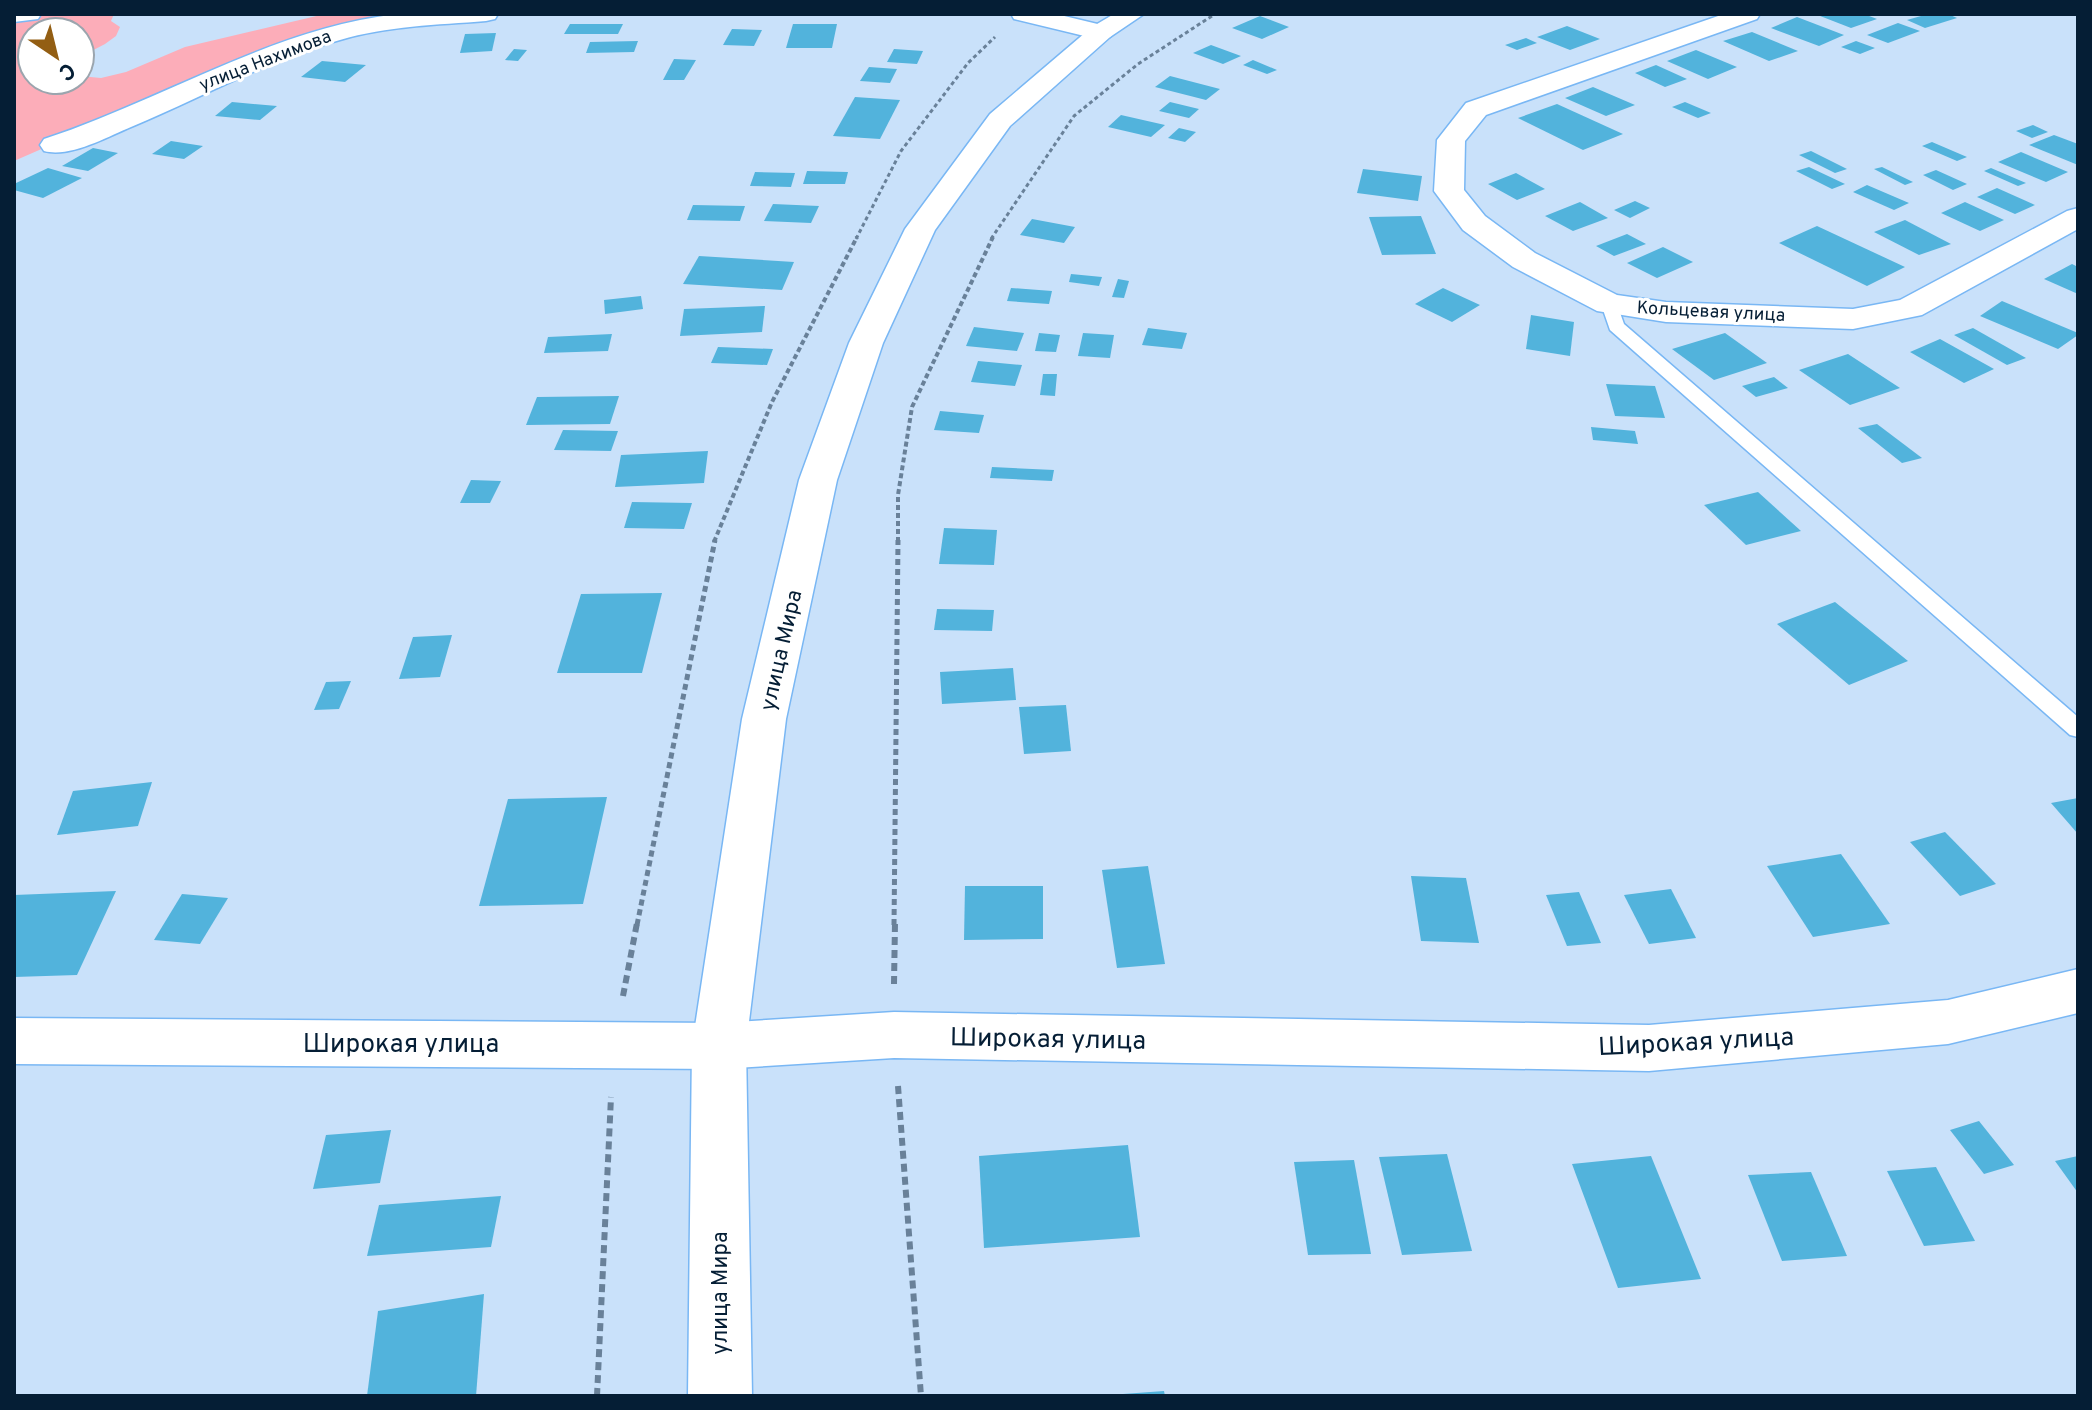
<svg xmlns="http://www.w3.org/2000/svg" width="2092" height="1410" font-family="Overpass,sans-serif">
  <style>
    .green { fill: #fcadb9 }
    .building { fill: #52b3dc }
    .lines { fill: none; stroke-linecap: round; stroke-linejoin: round }
    .lane-casing { stroke: #79b7f4; stroke-width: 3 }
    .street-casing { stroke: #79b7f4; stroke-width: 3 }
    .highway-casing { stroke: #79b7f4; stroke-width: 3 }
    .path-far3 { stroke: #698199; stroke-width: 3; stroke-dasharray: 4 3; stroke-linecap: butt }
    .path-far2 { stroke: #698199; stroke-width: 4; stroke-dasharray: 5 3; stroke-linecap: butt }
    .path-far1 { stroke: #698199; stroke-width: 5; stroke-dasharray: 6 4; stroke-linecap: butt }
    .path { stroke: #698199; stroke-width: 6; stroke-dasharray: 8 5; stroke-linecap: butt }
    .lane { fill: #fff; fill-rule: evenodd }
    .street { fill: #fff; fill-rule: evenodd }
    .highway { fill: #fff; fill-rule: evenodd }
    .labels { text-anchor: middle; stroke-width: 6; stroke-linejoin: round; paint-order: stroke }
    .far-street-label { font-size: 18px; fill: #051e35; stroke: #fff }
    .street-label { font-size: 22px; fill: #051e35; stroke: #fff }
    .near-street-label { font-size: 26px; fill: #051e35; stroke: #fff }
  </style>
  <rect width="100%" height="100%" fill="#c9e1fa"/>
  <path class="green" d="M14,14H114L111,21L120,27L116,36L105,44L80,57V32H32V80H80V76L101,78L126,72L185,47L325,14H397L264,52L14,161Z"/>
  <g class="building">
    <path d="M1815,14H1864L1877,19L1851,28Z"/>
    <path d="M1928,14H1948L1957,18L1925,28L1907,20Z"/>
    <path d="M1260,16L1289,27L1262,39L1232,28Z"/>
    <path d="M1797,17L1844,35L1819,46L1771,28Z"/>
    <path d="M1898,23L1920,31L1888,43L1867,35Z"/>
    <path d="M570,24H623L618,34H564Z"/>
    <path d="M793,24H837L832,48H786Z"/>
    <path d="M1567,26L1600,39L1570,50L1537,37Z"/>
    <path d="M732,29L762,30L754,46L723,45Z"/>
    <path d="M1752,32L1798,51L1769,61L1723,41Z"/>
    <path d="M496,33L492,51L460,53L465,34Z"/>
    <path d="M1526,38L1537,43L1517,50L1505,45Z"/>
    <path d="M638,41L634,52L586,53L590,42Z"/>
    <path d="M1856,41L1875,48L1860,54L1841,47Z"/>
    <path d="M1211,45L1241,56L1223,64L1193,53Z"/>
    <path d="M514,49L527,50L518,61L505,60Z"/>
    <path d="M894,49L923,51L917,64L887,62Z"/>
    <path d="M1696,50L1737,67L1708,79L1667,61Z"/>
    <path d="M674,59L696,60L684,80H663Z"/>
    <path d="M1253,60L1277,70L1267,74L1243,65Z"/>
    <path d="M322,61L366,65L345,82L301,77Z"/>
    <path d="M1656,65L1687,79L1665,87L1635,73Z"/>
    <path d="M869,67L897,69L890,83L860,81Z"/>
    <path d="M1170,76L1220,89L1206,100L1155,87Z"/>
    <path d="M1593,87L1635,105L1606,116L1565,98Z"/>
    <path d="M855,97L900,100L880,139L833,136Z"/>
    <path d="M232,102L277,106L260,120L215,116Z"/>
    <path d="M1170,102L1199,109L1189,118L1159,111Z"/>
    <path d="M1685,102L1711,113L1698,118L1672,107Z"/>
    <path d="M1557,104L1623,134L1583,150L1518,118Z"/>
    <path d="M1121,115L1165,125L1151,137L1108,127Z"/>
    <path d="M2033,125L2048,132L2032,138L2016,131Z"/>
    <path d="M1179,128L1196,132L1185,142L1168,138Z"/>
    <path d="M2054,135L2078,144V165L2029,145Z"/>
    <path d="M171,141L203,146L184,159L152,154Z"/>
    <path d="M1932,142L1967,157L1957,161L1922,146Z"/>
    <path d="M93,148L118,153L88,171L62,166Z"/>
    <path d="M1811,151L1847,169L1835,173L1799,155Z"/>
    <path d="M2021,152L2068,172L2046,182L1998,162Z"/>
    <path d="M1809,167L1845,184L1832,189L1796,171Z"/>
    <path d="M1882,167L1913,182L1905,185L1874,169Z"/>
    <path d="M48,168L82,178L43,198L14,190V184Z"/>
    <path d="M1991,168L2026,183L2018,186L1984,171Z"/>
    <path d="M1363,169L1422,176L1418,201L1357,193Z"/>
    <path d="M1936,170L1967,184L1953,190L1923,175Z"/>
    <path d="M807,171L848,172L845,184H803Z"/>
    <path d="M755,172L795,173L791,187L750,186Z"/>
    <path d="M1516,173L1545,189L1517,200L1488,184Z"/>
    <path d="M1867,185L1909,203L1894,210L1853,192Z"/>
    <path d="M1997,188L2035,205L2015,214L1977,197Z"/>
    <path d="M1635,201L1650,208L1630,218L1614,210Z"/>
    <path d="M1580,202L1608,218L1573,231L1545,216Z"/>
    <path d="M1965,202L2004,220L1980,231L1941,213Z"/>
    <path d="M773,204L819,206L811,223L764,221Z"/>
    <path d="M693,205L745,206L740,221L687,220Z"/>
    <path d="M1421,216L1436,254L1382,255L1369,217Z"/>
    <path d="M1032,219L1075,227L1064,243L1020,235Z"/>
    <path d="M1905,220L1951,244L1919,255L1874,232Z"/>
    <path d="M1817,226L1905,267L1867,286L1779,243Z"/>
    <path d="M1627,234L1646,244L1614,256L1596,246Z"/>
    <path d="M1663,247L1693,262L1657,278L1627,263Z"/>
    <path d="M699,256L794,262L782,290L683,284Z"/>
    <path d="M2072,264L2078,267V294L2044,279Z"/>
    <path d="M1071,274L1102,277L1099,286L1069,282Z"/>
    <path d="M1118,279L1129,281L1124,298L1112,297Z"/>
    <path d="M1011,288L1052,291L1049,304L1007,301Z"/>
    <path d="M1443,288L1480,305L1452,322L1415,304Z"/>
    <path d="M641,296L643,309L605,314L604,300Z"/>
    <path d="M2002,301L2078,333V335L2058,349L1980,316Z"/>
    <path d="M765,306L762,332L680,336L684,309Z"/>
    <path d="M1531,315L1574,322L1570,356L1526,349Z"/>
    <path d="M974,327L1024,333L1017,351L966,346Z"/>
    <path d="M1148,328L1187,333L1182,349L1142,345Z"/>
    <path d="M1973,328L2026,358L2007,365L1954,335Z"/>
    <path d="M1039,333L1060,335L1056,352L1035,351Z"/>
    <path d="M1083,333L1114,335L1110,358L1078,356Z"/>
    <path d="M1725,333L1767,363L1714,380L1672,349Z"/>
    <path d="M612,334L608,351L544,353L548,337Z"/>
    <path d="M1940,339L1994,369L1964,383L1910,352Z"/>
    <path d="M718,347L773,349L767,365L711,363Z"/>
    <path d="M1848,354L1900,388L1850,405L1799,370Z"/>
    <path d="M978,361L1022,365L1015,386L971,382Z"/>
    <path d="M1043,374H1057L1055,396L1040,395Z"/>
    <path d="M1774,377L1788,388L1756,397L1742,386Z"/>
    <path d="M1606,384L1655,386L1665,418L1615,416Z"/>
    <path d="M619,396L610,424L526,425L537,397Z"/>
    <path d="M940,411L984,415L979,433L934,430Z"/>
    <path d="M1877,424L1922,458L1902,463L1858,428Z"/>
    <path d="M1591,427L1635,431L1638,444L1593,440Z"/>
    <path d="M563,430L618,431L611,451L554,450Z"/>
    <path d="M708,451L704,483L615,487L621,455Z"/>
    <path d="M992,467L1054,470L1052,481L990,478Z"/>
    <path d="M471,480L501,481L490,503H460Z"/>
    <path d="M1758,492L1801,531L1746,545L1704,505Z"/>
    <path d="M632,502L692,503L684,529L624,528Z"/>
    <path d="M944,528L997,530L994,565L939,564Z"/>
    <path d="M662,593L642,673H557L581,594Z"/>
    <path d="M1835,602L1908,661L1849,685L1777,624Z"/>
    <path d="M937,609L994,610L992,631L934,630Z"/>
    <path d="M452,635L440,677L399,679L413,637Z"/>
    <path d="M1013,668L1016,700L942,704L940,672Z"/>
    <path d="M351,681L339,709L314,710L326,682Z"/>
    <path d="M1066,705L1071,751L1024,754L1019,707Z"/>
    <path d="M152,782L138,826L57,835L73,791Z"/>
    <path d="M607,797L583,904L479,906L508,799Z"/>
    <path d="M2078,798V834L2051,803Z"/>
    <path d="M1945,832L1996,884L1960,896L1910,842Z"/>
    <path d="M1841,854L1890,924L1813,937L1767,866Z"/>
    <path d="M1148,866L1165,964L1117,968L1102,870Z"/>
    <path d="M1411,876L1466,878L1479,943L1421,941Z"/>
    <path d="M965,886H1043V939L964,940Z"/>
    <path d="M1671,889L1696,938L1649,944L1624,895Z"/>
    <path d="M116,891L77,975L14,977V895Z"/>
    <path d="M1579,892L1601,943L1567,946L1546,895Z"/>
    <path d="M182,894L228,898L200,944L154,940Z"/>
    <path d="M1979,1121L2014,1165L1984,1174L1950,1130Z"/>
    <path d="M391,1130L380,1183L313,1189L326,1135Z"/>
    <path d="M1128,1145L1140,1237L984,1248L979,1156Z"/>
    <path d="M1447,1154L1472,1251L1402,1255L1379,1157Z"/>
    <path d="M1651,1156L1701,1279L1618,1288L1572,1164Z"/>
    <path d="M2078,1156V1193L2055,1161Z"/>
    <path d="M1354,1160L1371,1254L1308,1255L1294,1162Z"/>
    <path d="M1936,1167L1975,1241L1924,1246L1887,1171Z"/>
    <path d="M1811,1172L1847,1256L1782,1261L1748,1175Z"/>
    <path d="M501,1196L491,1247L367,1256L379,1205Z"/>
    <path d="M484,1294L476,1396H367L378,1311Z"/>
    <path d="M1164,1391L1165,1396H1123V1394Z"/>
  </g>
  <g class="lines">
    <defs>
      <path id="lane" d="M1609,299L1617,304L1624,324L2078,717V737L2070,735L1610,330L1601,304Z"/>
      <g id="street">
        <path d="M14,14H41L38,19L14,22Z"/>
        <path d="M397,14H498L495,19L486,21C437,25 387,26 340,40C267,60 201,98 131,127C107,137 70,158 44,151L40,145L44,139C163,100 271,29 397,14Z"/>
        <path d="M1011,14H1056L1110,27L1114,32L1110,37L1101,40L1014,19Z"/>
        <path d="M1724,14H1760L1757,19L1486,115L1465,141L1464,190L1485,216L1535,253L1617,295L1666,302L1853,309L1900,300L2067,211L2078,208V229L1922,315L1853,329L1666,322L1597,311L1513,267L1463,230L1434,191L1437,140L1466,103Z"/>
        <path d="M2078,969V1013L1948,1044L1649,1071L894,1058L719,1069L14,1064V1018L719,1023L894,1012L1649,1025L1948,1000Z"/>
      </g>
      <path id="highway" d="M1114,14H1144L1110,37L1010,126L935,230L883,343L837,480L786,719L746,1046L752,1396H688L692,1046L742,719L799,480L849,343L905,229L990,114L1092,27Z"/>
    </defs>
    <use href="#lane" class="lane-casing"/>
    <use href="#street" class="street-casing"/>
    <use href="#highway" class="highway-casing"/>
    <g class="path-far3">
      <path d="M856,239L901,151L968,63L995,37"/>
      <path d="M991,239L1074,116L1138,64L1215,14"/>
    </g>
    <g class="path-far2">
      <path d="M714,542L772,402L857,237"/>
      <path d="M898,542V495L912,407L993,237"/>
    </g>
    <g class="path-far1">
      <path d="M637,925L715,540"/>
      <path d="M894,925L898,540"/>
    </g>
    <g class="path">
      <path d="M894,984L895,923"/>
      <path d="M623,996L637,923"/>
      <path d="M898,1086L921,1396"/>
      <path d="M597,1396L611,1097"/>
    </g>
    <use href="#lane" class="lane"/>
    <use href="#street" class="street"/>
    <use href="#highway" class="highway"/>
  </g>
  <g class="labels">
    <g class="far-street-label">
      <text transform="translate(265 60) rotate(-21)" y="6">улица Нахимова</text>
      <text transform="translate(1711 311) rotate(3)" y="6">Кольцевая улица</text>
    </g>
    <g class="street-label">
      <text transform="translate(780 650) rotate(-77)" y="8">улица Мира</text>
      <text transform="translate(719 1293) rotate(-90)" y="8">улица Мира</text>
    </g>
    <g class="near-street-label">
      <text transform="translate(1048 1038) rotate(1)" y="9">Широкая улица</text>
      <text transform="translate(1696 1041) rotate(-3)" y="9">Широкая улица</text>
      <text x="401" y="1052">Широкая улица</text>
    </g>
  </g>
  <rect width="2092" height="1410" fill="none" stroke="#051e35" stroke-width="32"/>
  <g transform="translate(56 56) rotate(145)"><circle r="38" fill="#ffffff" stroke="#9ba5ae" stroke-width="2"/>
  <path d="M0-6L14 30L0 20L-14 30Z" fill="#935e13"/>
  <text y="-12" font-size="22" font-weight="bold" text-anchor="middle" fill="#051e35">С</text>
  </g>
</svg>
